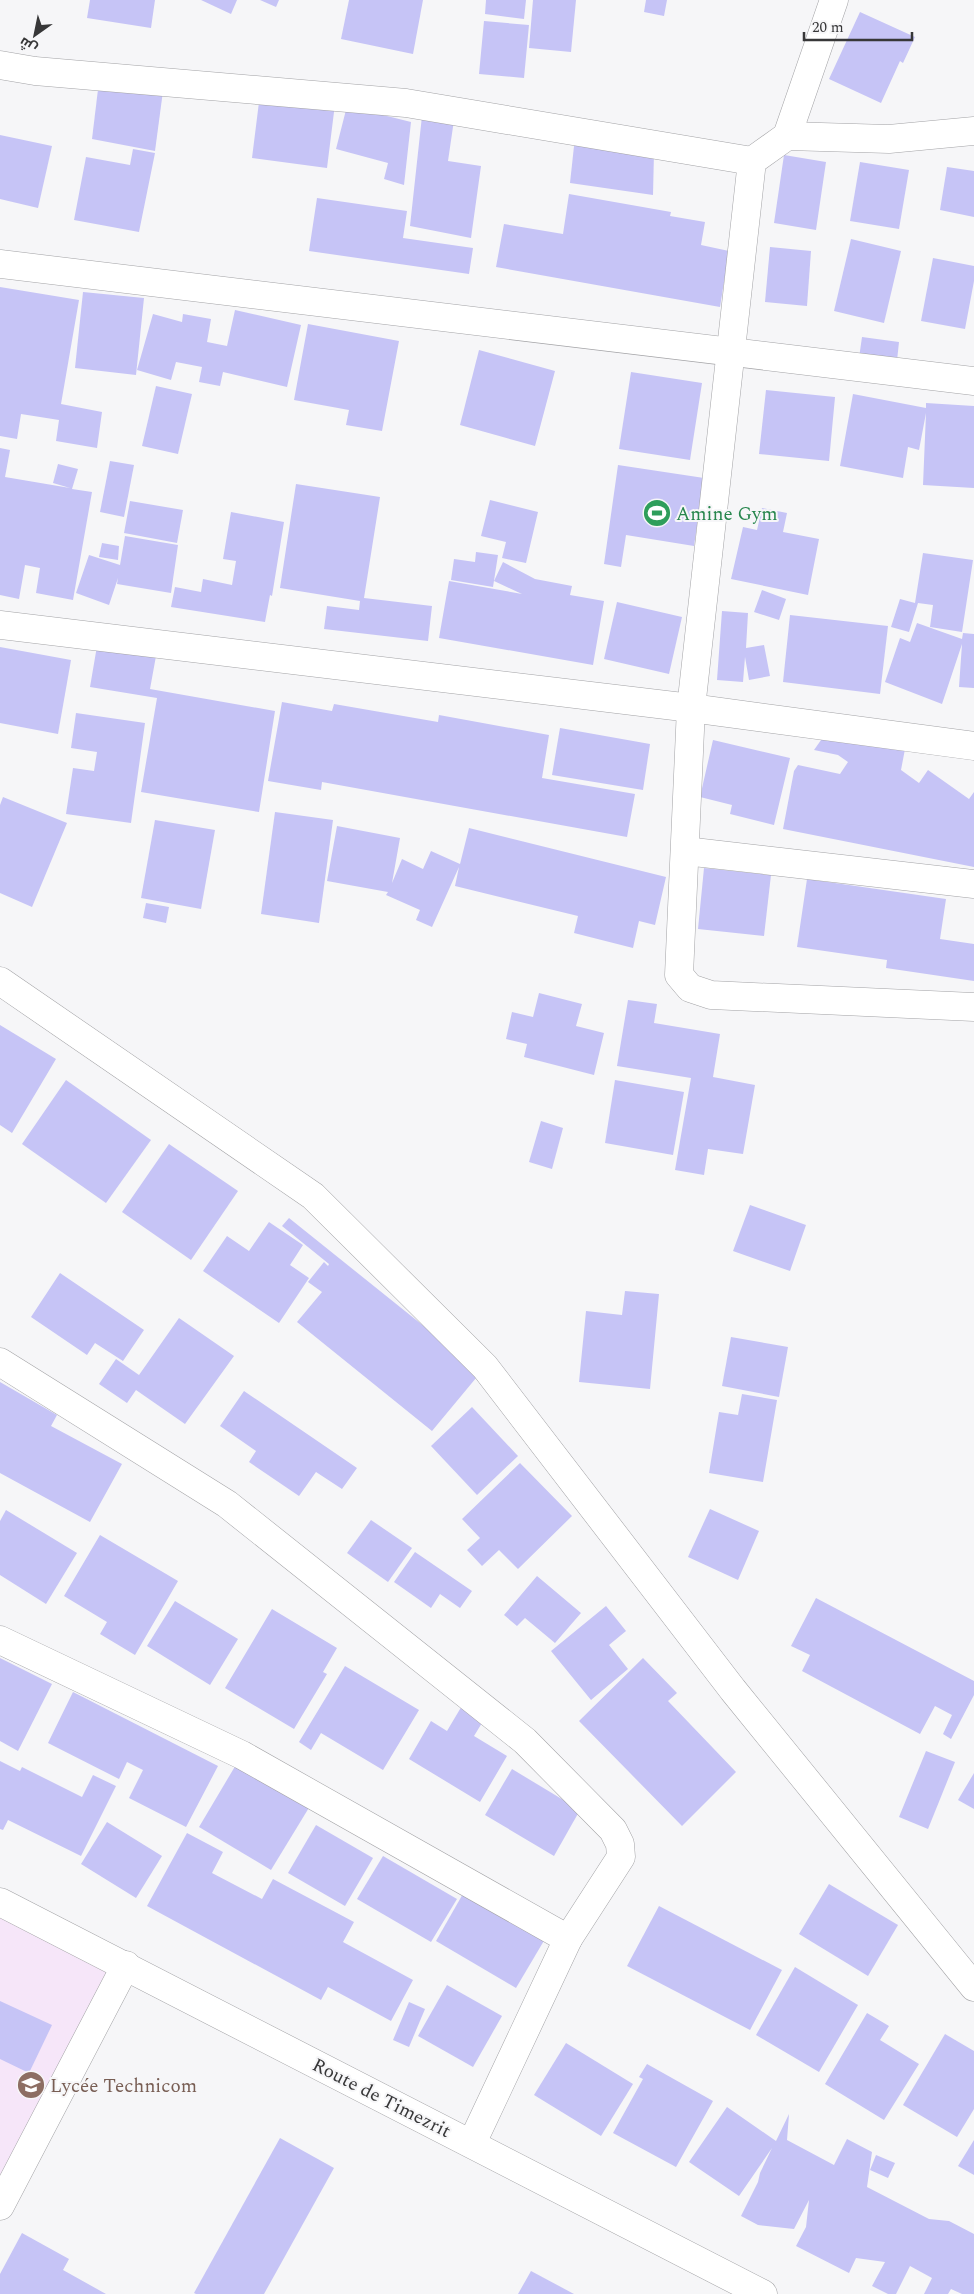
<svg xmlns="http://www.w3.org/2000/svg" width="974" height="2294" font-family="Spectral,Cairo,serif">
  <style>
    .education { fill: #f6e6f9 }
    .building { fill: #c6c4f6 }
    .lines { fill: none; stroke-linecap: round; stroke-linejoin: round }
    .street-casing { stroke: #a3a3a6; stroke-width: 29 }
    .secondary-casing { stroke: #a3a3a6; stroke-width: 29 }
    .street { stroke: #fff; stroke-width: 28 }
    .secondary { stroke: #fff; stroke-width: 28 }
    .labels { text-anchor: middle; stroke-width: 4; stroke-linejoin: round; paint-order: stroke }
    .leisure-label { font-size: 19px; fill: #27864d; stroke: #f6f6f8; text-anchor: start }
    .education-label { font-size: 19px; fill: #785e54; stroke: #f6f6f8; text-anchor: start }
    .street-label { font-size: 19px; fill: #373738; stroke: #f6f6f8 }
  </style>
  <rect width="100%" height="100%" fill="#f6f6f8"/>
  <path class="education" d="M0,1902L126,1965L0,2206Z"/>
  <g class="building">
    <path d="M90,0H155L151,28L87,18Z"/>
    <path d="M201,0H237L231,14Z"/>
    <path d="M260,0H279L276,7Z"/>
    <path d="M349,0H423L413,54L341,39Z"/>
    <path d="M486,0H526L524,19L485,14Z"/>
    <path d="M533,0H576L571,52L529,48Z"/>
    <path d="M646,0H667L664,16L644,12Z"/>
    <path d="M860,12L915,37L903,63L900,61L881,103L829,79Z"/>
    <path d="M484,21L529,25L524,78L479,74Z"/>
    <path d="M99,81L163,91L155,151L92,139Z"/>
    <path d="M260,94L335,104L327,168L252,158Z"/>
    <path d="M347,106L411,122L404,185L384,179L388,163L336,149Z"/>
    <path d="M422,116L454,120L448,161L481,166L471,238L410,226Z"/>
    <path d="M0,135L52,146L38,208L0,199Z"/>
    <path d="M575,137L654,152L653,195L570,183Z"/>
    <path d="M133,149L155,153L139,232L74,220L86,157L130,165Z"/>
    <path d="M784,155L826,162L816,230L774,223Z"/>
    <path d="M860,162L909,170L899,229L850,221Z"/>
    <path d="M947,167L974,171V217L940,210Z"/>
    <path d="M569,194L671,212L670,216L705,222L701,245L729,251L720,307L496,267L504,224L563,234Z"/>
    <path d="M317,198L407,211L403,238L473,248L469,274L309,251Z"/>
    <path d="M851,239L901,251L884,323L834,311Z"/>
    <path d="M770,247L811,251L807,306L765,302Z"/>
    <path d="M933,258L974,266V281L965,329L921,321Z"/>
    <path d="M0,287L79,300L61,404L102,412L97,448L56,441L59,420L21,414L17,439L0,436Z"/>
    <path d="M83,292L144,298L136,375L75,368Z"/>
    <path d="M235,310L301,325L287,387L223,372L220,386L199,382L202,367L176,362L171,380L137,370L153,314L182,322L183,314L211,319L207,342L227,346Z"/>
    <path d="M308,324L399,341L382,431L346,425L349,410L294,400Z"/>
    <path d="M862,337L899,342L896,370L858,365Z"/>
    <path d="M479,350L555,371L535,446L460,425Z"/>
    <path d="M631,372L702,383L690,460L619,449Z"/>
    <path d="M156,386L192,394L178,454L142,446Z"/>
    <path d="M766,390L835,397L829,461L759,454Z"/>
    <path d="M853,394L926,408V403L974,406V488L923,485L926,413L919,450L908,447L903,478L840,466Z"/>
    <path d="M0,448L10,450L5,477L70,488L53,483L58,464L78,469L72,489L92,492L73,600L36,593L40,568L25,565L19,599L0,595Z"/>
    <path d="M110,461L134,465L124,517L100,512Z"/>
    <path d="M618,465L704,478L694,546L626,535L621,567L604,564Z"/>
    <path d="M296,484L380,497L364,598L432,606L428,641L324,629L327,606L359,610L360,601L280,588Z"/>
    <path d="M490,500L538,512L526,563L502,558L506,542L481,536Z"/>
    <path d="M130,501L183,510L177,543L124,533Z"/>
    <path d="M762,508L787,513L783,532L819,539L808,595L731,579L743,527L757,530Z"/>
    <path d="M231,512L284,522L272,596L270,595L265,622L171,607L175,587L201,592L203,579L232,585L236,561L223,559Z"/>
    <path d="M125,536L178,545L171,593L117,584L118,578L109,605L76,593L89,555L120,565Z"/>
    <path d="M102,543L119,546L118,560L99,557Z"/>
    <path d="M476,552L498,555L493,587L451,580L454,559L475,562Z"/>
    <path d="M923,553L973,560L962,632L930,627L933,605L918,603L909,632L891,627L900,599L915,603Z"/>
    <path d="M503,562L535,579L572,586L570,595L604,601L593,665L439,638L449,581L522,594L494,581Z"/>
    <path d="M762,590L786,599L779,620L754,612Z"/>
    <path d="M617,602L682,617L669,674L604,659Z"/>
    <path d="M722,611L748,613L746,648L764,645L770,676L749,680L745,657L743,682L717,680Z"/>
    <path d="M790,615L888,626L880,694L783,682Z"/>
    <path d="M917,623L962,639L963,633L974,634V688L959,687L962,644L942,704L885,682L900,638L910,642Z"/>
    <path d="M97,646L156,656L150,689L275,711L259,812L141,792L157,698L90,687Z"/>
    <path d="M0,647L71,660L58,734L0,723Z"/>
    <path d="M282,702L332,711L334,704L438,722L439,715L549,735L542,778L635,794L627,837L322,782L321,790L268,781Z"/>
    <path d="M76,713L145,723L131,823L66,814L73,768L94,771L97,752L71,748Z"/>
    <path d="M560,728L650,744L643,790L552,775Z"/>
    <path d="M826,733L905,749L901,770L919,783L928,770L969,799L974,792V867L783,829L794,771L798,765L840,774L848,762L838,755L814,750Z"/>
    <path d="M713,740L790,758L774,825L730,814L732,805L700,797Z"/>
    <path d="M3,797L67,823L32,907L0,893V805Z"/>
    <path d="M275,812L333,820L319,923L261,914Z"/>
    <path d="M155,820L215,830L201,909L141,898Z"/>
    <path d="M337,826L400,838L392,883L402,859L423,869L431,851L460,864L469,828L666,877L655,925L639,921L633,948L574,933L578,916L455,886L459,867L432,927L416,920L420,910L386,895L388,892L327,881Z"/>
    <path d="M704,868L771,875L764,936L698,929Z"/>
    <path d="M807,879L946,899L940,939L974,944V981L886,968L887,960L797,947Z"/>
    <path d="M146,903L169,907L166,923L143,918Z"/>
    <path d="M539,993L582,1004L576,1026L604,1033L594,1075L524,1057L527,1044L506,1039L512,1012L533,1017Z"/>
    <path d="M628,1000L657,1004L654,1023L720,1034L713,1077L755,1085L743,1154L708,1149L704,1175L675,1170L691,1078L617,1066Z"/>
    <path d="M0,1025L56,1059L12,1133L0,1125Z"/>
    <path d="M66,1080L151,1140L106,1203L22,1144Z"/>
    <path d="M615,1080L684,1092L673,1155L605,1143Z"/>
    <path d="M541,1121L563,1128L552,1169L529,1162Z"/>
    <path d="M169,1144L238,1191L191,1260L122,1212Z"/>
    <path d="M750,1205L806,1225L790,1271L733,1251Z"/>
    <path d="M289,1218L481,1372L432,1431L297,1322L322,1292L308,1282L324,1262L328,1266L329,1264L282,1226Z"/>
    <path d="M269,1222L303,1245L290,1265L309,1278L279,1323L203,1271L227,1236L249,1251Z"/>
    <path d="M60,1273L144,1330L123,1361L95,1343L87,1355L31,1317Z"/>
    <path d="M625,1291L659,1294L650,1389L579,1382L586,1311L622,1315Z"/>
    <path d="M179,1318L234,1356L185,1424L136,1390L127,1403L99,1384L116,1359L139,1375Z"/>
    <path d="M731,1337L788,1347L779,1397L722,1386Z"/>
    <path d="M0,1382L57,1415L51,1426L122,1464L90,1522L0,1473Z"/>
    <path d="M244,1391L357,1468L342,1489L316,1472L299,1496L249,1462L256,1451L220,1426Z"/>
    <path d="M742,1394L777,1400L763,1482L709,1473L719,1412L738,1415Z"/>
    <path d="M472,1407L518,1456L477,1495L431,1446Z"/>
    <path d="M520,1463L572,1516L518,1569L499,1550L482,1566L467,1550L480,1538L462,1519Z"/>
    <path d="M710,1509L759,1531L738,1580L688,1557Z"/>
    <path d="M6,1510L77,1553L46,1604L0,1575V1521Z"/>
    <path d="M371,1520L412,1548L388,1582L347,1553Z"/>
    <path d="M100,1535L178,1581L135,1655L100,1634L107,1622L64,1596Z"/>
    <path d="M415,1552L472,1591L460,1608L440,1594L431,1608L394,1582Z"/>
    <path d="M537,1576L581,1613L555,1643L525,1618L517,1626L504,1615Z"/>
    <path d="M816,1598L974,1681V1695L951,1739L943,1734L952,1715L935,1706L920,1734L802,1671L810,1655L791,1646Z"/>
    <path d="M175,1601L238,1639L210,1685L147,1646Z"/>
    <path d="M606,1606L626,1631L609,1645L628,1669L591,1700L551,1651Z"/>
    <path d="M272,1609L337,1648L323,1672L327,1674L294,1729L225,1688Z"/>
    <path d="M0,1658L52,1684L18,1751L0,1741Z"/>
    <path d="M643,1658L677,1693L668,1701L736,1772L682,1826L579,1721Z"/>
    <path d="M345,1666L419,1710L383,1770L321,1733L311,1750L299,1742Z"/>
    <path d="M73,1692L218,1766L186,1827L129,1798L143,1770L127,1762L119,1779L48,1743Z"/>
    <path d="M463,1704L485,1718L474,1736L507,1756L480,1802L409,1759L431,1721L447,1731Z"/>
    <path d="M926,1751L955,1762L928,1829L899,1817Z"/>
    <path d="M0,1761L20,1771L22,1767L82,1797L93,1775L116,1786L81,1856L8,1820L3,1830L0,1829Z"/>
    <path d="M237,1763L310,1806L271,1870L199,1827Z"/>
    <path d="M512,1769L580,1810L554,1856L485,1815Z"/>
    <path d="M974,1773V1809L958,1800Z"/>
    <path d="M107,1822L162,1856L136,1898L81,1864Z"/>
    <path d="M316,1825L373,1858L345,1906L288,1873Z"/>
    <path d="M187,1833L223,1852L212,1873L262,1899L273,1879L354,1922L343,1942L413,1980L391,2021L328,1987L321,2000L147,1906Z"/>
    <path d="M383,1856L457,1899L431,1942L357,1899Z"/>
    <path d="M829,1884L898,1925L868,1976L799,1934Z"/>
    <path d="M464,1892L545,1939L516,1988L436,1941Z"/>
    <path d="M659,1906L782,1970L750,2030L627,1966Z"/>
    <path d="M795,1967L858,2005L819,2072L756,2035Z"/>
    <path d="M447,1985L502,2016L473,2067L418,2036Z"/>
    <path d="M0,2001L52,2025L29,2073L0,2059Z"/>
    <path d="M409,2002L425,2009L409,2047L393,2040Z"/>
    <path d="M867,2013L889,2026L880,2040L919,2064L884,2120L825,2084Z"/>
    <path d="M945,2034L974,2051V2109L957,2137L903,2105Z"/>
    <path d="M566,2043L633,2084L601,2136L534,2095Z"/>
    <path d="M647,2064L713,2101L676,2167L613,2133L643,2079L639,2077Z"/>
    <path d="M727,2107L776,2141L789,2114L787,2140L834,2165L847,2139L872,2152L867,2187L929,2219L949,2221L974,2234V2294H962L951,2289L948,2294H924L932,2278L910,2266L896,2294H888L872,2286L885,2262L856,2258L849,2273L796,2246L806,2227L809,2200L794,2229L758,2225L741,2216L758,2182L760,2173L772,2148L739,2196L689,2162Z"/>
    <path d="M280,2138L334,2168L264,2294H196L194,2293Z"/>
    <path d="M974,2140V2175L958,2166Z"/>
    <path d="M876,2155L895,2163L888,2178L870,2170Z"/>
    <path d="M22,2233L69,2259L63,2270L106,2294H0V2274Z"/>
    <path d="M531,2271L574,2294H518Z"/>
  </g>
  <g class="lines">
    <defs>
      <g id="street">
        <path d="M0,65L35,71L406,103L752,161"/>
        <path d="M974,131L889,139L787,136L752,161L691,708L679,975L690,988L711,995L974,1007"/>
        <path d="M787,136L834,0"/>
        <path d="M0,264L974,381"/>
        <path d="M0,625L691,708L974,746"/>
        <path d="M685,851L974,884"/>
        <path d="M0,981L313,1196L485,1367L733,1690L974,1987"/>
        <path d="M0,1362L227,1504L525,1741L613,1830L620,1844L621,1857L568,1939"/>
        <path d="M0,1640L242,1755L568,1939L472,2143"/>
        <path d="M0,2206L126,1965"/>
      </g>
      <path id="secondary" d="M0,1902L763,2294"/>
    </defs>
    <use href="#street" class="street-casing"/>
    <use href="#secondary" class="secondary-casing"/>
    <use href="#street" class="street"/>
    <use href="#secondary" class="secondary"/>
  </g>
  <defs>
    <symbol id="stadium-disc" viewBox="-11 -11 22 22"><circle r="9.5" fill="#2e9e5b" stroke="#f6f6f8"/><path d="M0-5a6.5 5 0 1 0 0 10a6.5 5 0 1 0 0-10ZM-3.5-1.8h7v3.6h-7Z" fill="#fff"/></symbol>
    <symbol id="school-disc" viewBox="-11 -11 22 22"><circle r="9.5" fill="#8d6e63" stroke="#f6f6f8"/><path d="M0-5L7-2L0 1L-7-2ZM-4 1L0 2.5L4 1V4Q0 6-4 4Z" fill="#fff"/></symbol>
  </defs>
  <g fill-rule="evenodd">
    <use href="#stadium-disc" x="641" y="497" width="32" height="32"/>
    <use href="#school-disc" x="15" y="2069" width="32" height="32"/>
  </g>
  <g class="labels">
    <g class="leisure-label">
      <text x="676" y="520">Amine Gym</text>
    </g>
    <g class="education-label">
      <text x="50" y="2092">Lycée Technicom</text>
    </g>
    <g class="street-label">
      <text transform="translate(382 2097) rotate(27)" y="7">Route de Timezrit</text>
    </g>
  </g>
  <g transform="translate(35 35) rotate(213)" stroke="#f6f6f8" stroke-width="4" paint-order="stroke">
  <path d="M0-4L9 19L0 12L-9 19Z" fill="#373738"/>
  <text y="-8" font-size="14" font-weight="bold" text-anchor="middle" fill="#373738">ش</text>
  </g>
  <path d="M804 32v8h108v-8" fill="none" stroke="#373738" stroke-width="2.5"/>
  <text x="812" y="32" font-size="15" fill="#373738" stroke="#f6f6f8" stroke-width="4" paint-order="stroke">20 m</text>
</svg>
